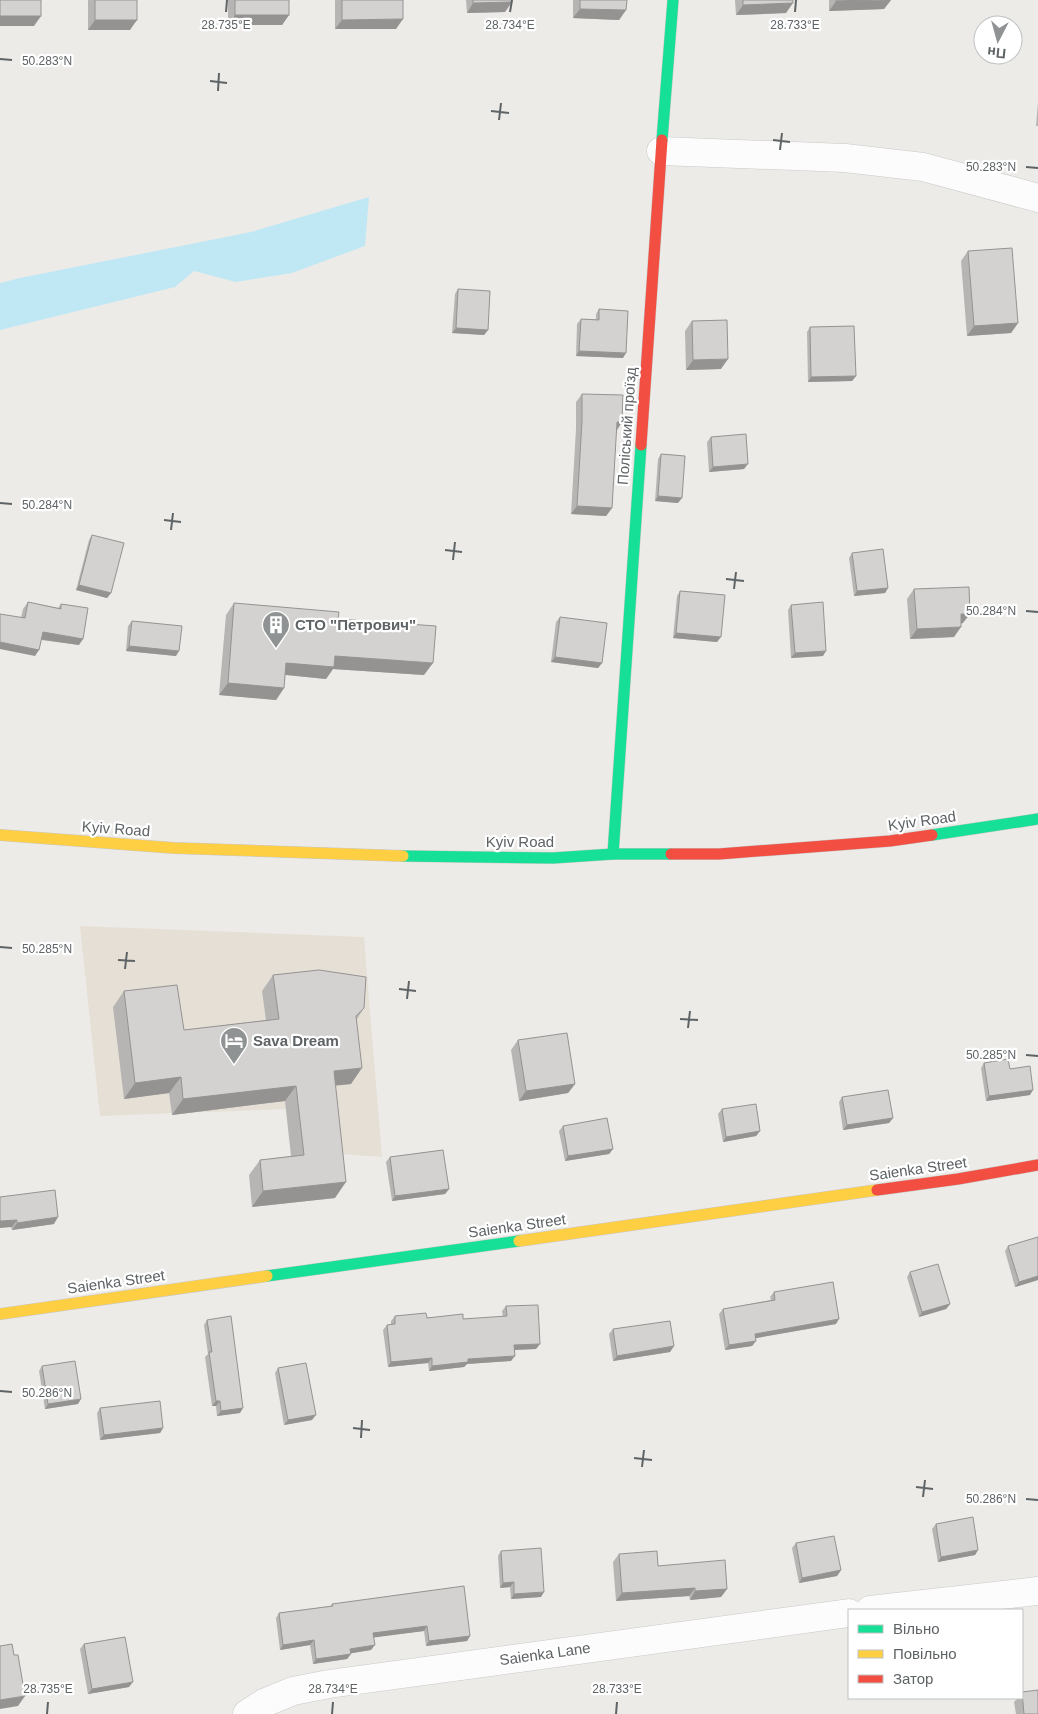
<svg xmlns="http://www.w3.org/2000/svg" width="1038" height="1714" font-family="Helvetica,sans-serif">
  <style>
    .commercial { fill: #e6dfd6 }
    .water { fill: #c0e8f4 }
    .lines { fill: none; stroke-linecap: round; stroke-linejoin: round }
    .street-casing { stroke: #c9c9c8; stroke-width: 29 }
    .fast-casing { stroke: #c7c8c7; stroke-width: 12 }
    .slow-casing { stroke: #c7c8c7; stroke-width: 12 }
    .jam-casing { stroke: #c7c8c7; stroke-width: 12 }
    .street { stroke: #fcfcfc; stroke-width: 28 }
    .fast { stroke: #16e098; stroke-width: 11 }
    .slow { stroke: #ffcf43; stroke-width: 11 }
    .jam { stroke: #f24e42; stroke-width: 11 }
    .wall { fill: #b6b5b4 }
    .shaded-wall { fill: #949392 }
    .building { fill: #d4d2d1; stroke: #949392 }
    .ticks { fill: none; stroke: #5e6365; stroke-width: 2 }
    .labels { text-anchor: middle; stroke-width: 4.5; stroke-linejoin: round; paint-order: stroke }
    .street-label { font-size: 15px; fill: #5e6365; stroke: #fff }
    .poi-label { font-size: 15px; font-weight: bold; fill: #5e6365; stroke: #fff; text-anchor: start }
    .ticks-label { font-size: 12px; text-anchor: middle; fill: #5e6365; stroke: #fff; stroke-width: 4.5; stroke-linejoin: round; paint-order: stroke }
  </style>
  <rect width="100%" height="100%" fill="#edebe8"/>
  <path class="commercial" d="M80,926L364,937L382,1157L340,1154L286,1109L100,1116Z"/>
  <path class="water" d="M369,197L365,246L292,273L236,282L194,271L175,287L0,330V283L20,278L251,232Z"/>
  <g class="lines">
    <defs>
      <g id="street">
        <path d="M661,151L845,158L923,167L1038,198"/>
        <path d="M870,1610L1038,1591"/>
        <path d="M247,1714L264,1703L293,1691L329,1684L849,1613"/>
      </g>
      <g id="fast">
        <path d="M662,140L673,0"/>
        <path d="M932,835L1038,819"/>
        <path d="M613,854L641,445"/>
        <path d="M403,856L553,858L613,854H671"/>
        <path d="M267,1276L519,1241"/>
      </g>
      <g id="slow">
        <path d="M0,835L174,848L403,856"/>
        <path d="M519,1241L877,1190"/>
        <path d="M0,1314L267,1276"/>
      </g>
      <g id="jam">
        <path d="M641,445L662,140"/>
        <path d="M671,854H719L890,841L932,835"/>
        <path d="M877,1190L958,1179L1038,1165"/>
      </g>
    </defs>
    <use href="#street" class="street-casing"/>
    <use href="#fast" class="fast-casing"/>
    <use href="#slow" class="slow-casing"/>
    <use href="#jam" class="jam-casing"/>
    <use href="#street" class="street"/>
    <use href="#fast" class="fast"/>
    <use href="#slow" class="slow"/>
    <use href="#jam" class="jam"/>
  </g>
  <g class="wall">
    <path d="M88,0H137L130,30H88Z"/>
    <path d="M228,0H289V15L282,25H228Z"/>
    <path d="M335,0H403L396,29H335Z"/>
    <path d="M466,0H512L505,12L467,13Z"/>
    <path d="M573,0H627L626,10L619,20L573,18Z"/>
    <path d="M735,0H793L786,13L736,15Z"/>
    <path d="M829,0H891L884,9L829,11Z"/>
    <path d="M1038,102V126H1036Z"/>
    <path d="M968,251L1018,323L1011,333L967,336L961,261Z"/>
    <path d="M458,289L488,330L484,335L452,333L455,294Z"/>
    <path d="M599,309L623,358L576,356L577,324L581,319H596V314Z"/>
    <path d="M692,321L721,369L686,370L685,331Z"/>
    <path d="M810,327L856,376L852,381L808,382L807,332Z"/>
    <path d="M582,394L612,508L606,516L571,514L576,429V402Z"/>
    <path d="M711,437L744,469L709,472L707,442Z"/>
    <path d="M661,454L678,503L655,501L658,459Z"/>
    <path d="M92,535L111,593L107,598L76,590L89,540Z"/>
    <path d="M852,553L888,588L885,593L854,596L849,558Z"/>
    <path d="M914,589L963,623L961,624L954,637L910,639L907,599Z"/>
    <path d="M680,591L717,642L673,638L677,596Z"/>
    <path d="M28,602L58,608L61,604L79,645L41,640L35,656L21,618L23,609Z"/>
    <path d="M234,603L338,619L424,675L333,669L326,679L285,675L284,688L276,700L219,695L226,615Z"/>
    <path d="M791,605L823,656L791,658L788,610Z"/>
    <path d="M560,617L602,663L598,668L551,662L556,622Z"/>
    <path d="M132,621L176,656L126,651L128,626Z"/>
    <path d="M273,975L364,1008L357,1019L351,1084L336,1085L335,1198L252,1207L249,1175L260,1160L291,1156L285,1101L172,1115L169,1093L124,1099L113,1007L124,991L184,1030L266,1020L262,991Z"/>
    <path d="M518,1040L575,1084L568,1093L519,1101L511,1050Z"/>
    <path d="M984,1063L1010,1069L1030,1095L986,1101L981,1068Z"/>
    <path d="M842,1097L893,1118L889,1123L843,1130L839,1102Z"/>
    <path d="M722,1109L760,1131L756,1136L723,1142L718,1114Z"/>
    <path d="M563,1126L613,1149L609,1154L565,1161L559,1131Z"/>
    <path d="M390,1157L449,1189L445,1194L392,1201L386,1162Z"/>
    <path d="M0,1197L54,1224L12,1230Z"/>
    <path d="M1038,1237V1280L1015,1287L1005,1251L1008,1246Z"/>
    <path d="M910,1272L950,1304L946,1309L919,1317L907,1277Z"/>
    <path d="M774,1292L836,1324L755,1338L756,1341L752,1346L725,1350L719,1314L723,1309L771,1300L770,1297Z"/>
    <path d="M506,1306L536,1349L515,1350L511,1361L467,1364L464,1367L429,1371L428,1363L388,1367L383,1330L387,1325L391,1324V1321L395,1316L463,1319L503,1317L502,1311Z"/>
    <path d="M207,1320L240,1413L217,1416L216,1406H212L205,1357L208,1354L204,1325Z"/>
    <path d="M613,1329L674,1346L670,1352L613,1361L609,1334Z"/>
    <path d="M42,1366L78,1404L45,1409L39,1371Z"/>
    <path d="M278,1368L312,1420L284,1425L275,1373Z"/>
    <path d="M100,1408L163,1428L160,1433L100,1440L97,1413Z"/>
    <path d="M936,1524L978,1550L975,1555L938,1562L932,1529Z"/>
    <path d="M796,1543L841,1570L837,1576L799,1583L792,1548Z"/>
    <path d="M501,1551L541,1597L511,1599L510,1587L500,1588L498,1556Z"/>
    <path d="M619,1554L658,1566L727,1589L721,1597L690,1600L689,1596L616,1601L613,1562Z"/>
    <path d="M332,1604L470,1636L467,1641L426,1646L424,1631L374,1637L371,1650L351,1653L347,1659L313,1664L310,1645L280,1650L276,1618L279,1613L331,1606Z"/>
    <path d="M84,1644L129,1687L88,1694L80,1649Z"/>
    <path d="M1018,1698H1022L1038,1714H1016L1014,1702Z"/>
  </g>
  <g class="shaded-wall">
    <path d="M891,0L884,9L829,11L836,1Z"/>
    <path d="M512,2L505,12L467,13L473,3Z"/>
    <path d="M793,3L786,13L736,15L743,5Z"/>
    <path d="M580,9L626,10L619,20L573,18Z"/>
    <path d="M235,15H289L282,25H228Z"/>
    <path d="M0,16H41L34,26H0Z"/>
    <path d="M403,19L396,29H335L342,20Z"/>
    <path d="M95,20H137L130,30H88Z"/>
    <path d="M1018,323L1011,333L967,336L974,326Z"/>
    <path d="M456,328L488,330L484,335L452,333Z"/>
    <path d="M579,351L626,353L623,358L576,356Z"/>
    <path d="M728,359L721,369L686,370L693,360Z"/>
    <path d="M856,376L852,381L808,382L811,377Z"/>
    <path d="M617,422H622L617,430Z"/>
    <path d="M748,464L744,469L709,472L713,467Z"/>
    <path d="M658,496L682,498L678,503L655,501Z"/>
    <path d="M577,506L612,508L606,516L571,514Z"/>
    <path d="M79,585L111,593L107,598L76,590Z"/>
    <path d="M888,588L885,593L854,596L857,591Z"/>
    <path d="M961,614H970L963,623L954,624Z"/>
    <path d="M961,627L954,637L910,639L917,629Z"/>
    <path d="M43,632L83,639L79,645L38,639Z"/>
    <path d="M676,633L721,637L717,642L673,638Z"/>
    <path d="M0,642L39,650L35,656L0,649Z"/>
    <path d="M129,646L179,651L176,656L126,651Z"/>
    <path d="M826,651L823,656L791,658L795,653Z"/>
    <path d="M335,656L433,663L424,675L333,669L326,679L278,674L286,663Z"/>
    <path d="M555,657L602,663L598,668L551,662Z"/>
    <path d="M228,683L284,688L276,700L219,695Z"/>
    <path d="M362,1068L351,1084L323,1087L334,1071Z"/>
    <path d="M181,1077L169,1093L124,1099L135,1083Z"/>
    <path d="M575,1084L568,1093L519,1101L526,1091Z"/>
    <path d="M296,1086L285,1101L172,1115L183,1099Z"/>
    <path d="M1033,1090L1030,1095L986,1101L989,1096Z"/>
    <path d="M893,1118L889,1123L843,1130L847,1125Z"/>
    <path d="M760,1131L756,1136L723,1142L726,1137Z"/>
    <path d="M613,1149L609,1154L565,1161L568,1156Z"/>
    <path d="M346,1182L335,1198L252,1207L263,1191Z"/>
    <path d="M449,1189L445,1194L392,1201L395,1196Z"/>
    <path d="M58,1217L54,1224L12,1230L17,1223Z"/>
    <path d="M17,1220L12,1227L0,1228V1221Z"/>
    <path d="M1038,1276V1280L1015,1287L1019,1282Z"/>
    <path d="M950,1304L946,1309L919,1317L922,1312Z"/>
    <path d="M839,1319L836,1324L751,1339L755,1334Z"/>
    <path d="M756,1341L752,1346L725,1350L729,1345Z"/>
    <path d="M540,1344L536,1349L511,1350L514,1345Z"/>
    <path d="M674,1346L670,1352L613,1361L617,1356Z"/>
    <path d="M515,1356L511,1361L467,1364L464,1367L429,1371L432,1366L468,1359Z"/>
    <path d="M432,1358L428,1363L388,1367L391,1362Z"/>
    <path d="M81,1399L78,1404L45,1409L48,1404Z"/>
    <path d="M216,1401H220L216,1406H212Z"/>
    <path d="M243,1408L240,1413L217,1416L221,1411Z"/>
    <path d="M316,1415L312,1420L284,1425L288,1420Z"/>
    <path d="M163,1428L160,1433L100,1440L104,1435Z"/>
    <path d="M978,1550L975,1555L938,1562L941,1557Z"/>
    <path d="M841,1570L837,1576L799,1583L802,1578Z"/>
    <path d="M514,1582L510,1587L500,1588L503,1583Z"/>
    <path d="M695,1588L689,1596L616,1601L622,1593Z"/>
    <path d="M727,1589L721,1597L690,1600L695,1591Z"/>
    <path d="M544,1592L541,1597L511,1599L514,1594Z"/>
    <path d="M427,1626L424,1631L370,1638L373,1633Z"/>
    <path d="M470,1636L467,1641L426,1646L429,1641Z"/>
    <path d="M314,1640L310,1645L280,1650L283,1645Z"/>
    <path d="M375,1645L371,1650L347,1654L350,1649Z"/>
    <path d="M351,1654L347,1659L313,1664L316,1659Z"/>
    <path d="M133,1682L129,1687L88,1694L92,1689Z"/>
    <path d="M25,1696L18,1706L0,1709V1700Z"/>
  </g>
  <g class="building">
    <rect x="0" y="0" width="41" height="16"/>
    <rect x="95" y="0" width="42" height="20"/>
    <rect x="235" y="0" width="54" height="15"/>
    <path d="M342,0H403V19L342,20Z"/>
    <path d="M473,0H512V2L473,3Z"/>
    <path d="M580,0H627L626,10L580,9Z"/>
    <path d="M743,0H793V3L743,5Z"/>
    <path d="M836,0H872L836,1Z"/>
    <path d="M1012,248L1018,323L974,326L968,251Z"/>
    <path d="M458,289L490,291L488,330L456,328Z"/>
    <path d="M599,309L628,311L626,353L579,351L581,319L599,320Z"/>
    <path d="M727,320L728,359L693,360L692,321Z"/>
    <path d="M854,326L856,376L811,377L810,327Z"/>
    <path d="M582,394L623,395L622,422H617L612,508L577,506L582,421Z"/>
    <path d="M746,434L748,464L713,467L711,437Z"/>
    <path d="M661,454L685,456L682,498L658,496Z"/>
    <path d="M92,535L124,543L111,593L79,585Z"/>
    <path d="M883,549L888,588L857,591L852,553Z"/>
    <path d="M969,587L970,614H961V627L917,629L914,589Z"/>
    <path d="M680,591L725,595L721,637L676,633Z"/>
    <path d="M28,602L61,609V604L88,608L83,639L43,632L39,650L0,642V614L25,618Z"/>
    <path d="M823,602L826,651L795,653L791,605Z"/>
    <path d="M234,603L339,612L338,619L436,626L433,663L335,656L334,667L286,663L284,688L228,683Z"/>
    <path d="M560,617L607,623L602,663L555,657Z"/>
    <path d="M132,621L182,626L179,651L129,646Z"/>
    <path d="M319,970L366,977L364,1008L356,1016L362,1068L334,1071L346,1182L263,1191L260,1160L304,1155L296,1086L183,1099L181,1077L135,1083L124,991L177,985L184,1030L279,1019L273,975Z"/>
    <path d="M567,1033L575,1084L526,1091L518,1040Z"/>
    <path d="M1008,1059L1010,1069L1030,1066L1033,1090L989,1096L984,1063Z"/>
    <path d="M888,1090L893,1118L847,1125L842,1097Z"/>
    <path d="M756,1104L760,1131L726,1137L722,1109Z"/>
    <path d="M607,1118L613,1149L568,1156L563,1126Z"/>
    <path d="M443,1150L449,1189L395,1196L390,1157Z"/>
    <path d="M55,1190L58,1217L17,1223V1220L0,1221V1197Z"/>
    <path d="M1038,1237V1276L1019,1282L1008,1246Z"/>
    <path d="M938,1264L950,1304L922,1312L910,1272Z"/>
    <path d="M833,1282L839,1319L755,1334L756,1341L729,1345L723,1309L775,1300L774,1292Z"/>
    <path d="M538,1305L540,1344L514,1345L515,1356L468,1359V1362L432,1366V1358L391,1362L387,1325L395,1324V1316L426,1313L427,1318L463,1314V1319L507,1316L506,1306Z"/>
    <path d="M231,1316L243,1408L221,1411L220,1401H216L209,1352H212L207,1320Z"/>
    <path d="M670,1321L674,1346L617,1356L613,1329Z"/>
    <path d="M75,1361L81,1399L48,1404L42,1366Z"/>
    <path d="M306,1363L316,1415L288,1420L278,1368Z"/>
    <path d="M160,1401L163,1428L104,1435L100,1408Z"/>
    <path d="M973,1517L978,1550L941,1557L936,1524Z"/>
    <path d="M834,1536L841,1570L802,1578L796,1543Z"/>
    <path d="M541,1548L544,1592L514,1594V1582L503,1583L501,1551Z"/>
    <path d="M657,1551L658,1566L725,1560L727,1589L695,1591V1588L622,1593L619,1554Z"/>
    <path d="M464,1586L470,1636L429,1641L427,1626L373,1633L375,1645L350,1649L351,1654L316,1659L314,1640L283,1645L279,1613L333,1606L332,1604Z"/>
    <path d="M125,1637L133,1682L92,1689L84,1644Z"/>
    <path d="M12,1644L14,1655H18L25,1696L0,1700V1646Z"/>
    <path d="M1038,1690V1714H1024L1022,1692Z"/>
  </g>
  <path class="ticks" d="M226,12L227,0M510,12L512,0M795,12L796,0M0,59L12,60M210,81L227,83M218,91L219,73M491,111L509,113M499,120L501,103M773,140L790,142M780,150L782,133M1026,167L1038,168M0,503L12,504M164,520L181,522M171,530L173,513M445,550L462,552M453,560L455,542M726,579L744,581M734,589L736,572M1026,611L1038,612M0,947L12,948M118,960L135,961M125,969L127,952M399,989L416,991M407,999L409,981M680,1019L698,1020M688,1028L690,1011M1026,1055L1038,1056M0,1391L12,1392M353,1428L370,1430M361,1438L362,1420M634,1458L652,1460M642,1467L644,1450M916,1487L933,1489M923,1497L925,1480M1026,1499L1038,1500M47,1714L48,1702M332,1714L333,1702M616,1714L617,1702"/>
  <defs>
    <symbol id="building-pin" viewBox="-11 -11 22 30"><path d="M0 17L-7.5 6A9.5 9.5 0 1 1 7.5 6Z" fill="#909393" stroke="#fff"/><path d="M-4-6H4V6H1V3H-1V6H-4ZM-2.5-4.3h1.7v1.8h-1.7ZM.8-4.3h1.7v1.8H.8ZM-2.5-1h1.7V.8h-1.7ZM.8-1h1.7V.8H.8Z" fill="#fff"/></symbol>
    <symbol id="hotel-pin" viewBox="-11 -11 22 30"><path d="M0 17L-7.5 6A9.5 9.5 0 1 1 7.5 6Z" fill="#909393" stroke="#fff"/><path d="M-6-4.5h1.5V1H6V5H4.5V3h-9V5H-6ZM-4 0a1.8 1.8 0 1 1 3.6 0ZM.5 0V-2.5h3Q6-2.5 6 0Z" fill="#fff"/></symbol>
  </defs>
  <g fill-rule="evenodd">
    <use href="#building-pin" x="260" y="609" width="32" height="43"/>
    <use href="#hotel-pin" x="218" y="1025" width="32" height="43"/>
  </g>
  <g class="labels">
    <g class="street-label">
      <text transform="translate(627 426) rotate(-86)" y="5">Поліський проїзд</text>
      <text transform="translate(922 821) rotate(-8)" y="5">Kyiv Road</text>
      <text transform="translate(116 829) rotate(4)" y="5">Kyiv Road</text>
      <text x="520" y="847">Kyiv Road</text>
      <text transform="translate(918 1169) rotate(-8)" y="5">Saienka Street</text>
      <text transform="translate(517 1226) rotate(-8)" y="5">Saienka Street</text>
      <text transform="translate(116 1282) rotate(-8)" y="5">Saienka Street</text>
      <text transform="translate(545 1654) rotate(-8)" y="5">Saienka Lane</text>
    </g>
    <g class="poi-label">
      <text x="295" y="630">СТО "Петрович"</text>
      <text x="253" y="1046">Sava Dream</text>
    </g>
  </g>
  <g class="ticks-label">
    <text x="226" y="29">28.735°E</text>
    <text x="510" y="29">28.734°E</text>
    <text x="795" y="29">28.733°E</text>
    <text x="47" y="65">50.283°N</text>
    <text x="991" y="171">50.283°N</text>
    <text x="47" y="509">50.284°N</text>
    <text x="991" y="615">50.284°N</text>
    <text x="47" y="953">50.285°N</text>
    <text x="991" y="1059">50.285°N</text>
    <text x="47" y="1397">50.286°N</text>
    <text x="991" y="1503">50.286°N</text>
    <text x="48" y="1693">28.735°E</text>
    <text x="333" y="1693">28.734°E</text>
    <text x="617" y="1693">28.733°E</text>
  </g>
  <rect x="848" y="1609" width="175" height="90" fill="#ffffff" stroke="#bfc1c1"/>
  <rect x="858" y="1625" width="25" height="8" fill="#16e098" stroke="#bfc1c1"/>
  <text x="893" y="1634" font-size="15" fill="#5e6365">Вільно</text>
  <rect x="858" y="1650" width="25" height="8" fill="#ffcf43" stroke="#bfc1c1"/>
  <text x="893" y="1659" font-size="15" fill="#5e6365">Повільно</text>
  <rect x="858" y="1675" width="25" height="8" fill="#f24e42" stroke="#bfc1c1"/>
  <text x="893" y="1684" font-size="15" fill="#5e6365">Затор</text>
  <g transform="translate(998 40) rotate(186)"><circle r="24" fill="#ffffff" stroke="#bfc1c1"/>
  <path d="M0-4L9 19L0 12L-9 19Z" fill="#909393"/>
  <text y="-8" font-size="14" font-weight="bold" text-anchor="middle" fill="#5e6365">Пн</text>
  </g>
</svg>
